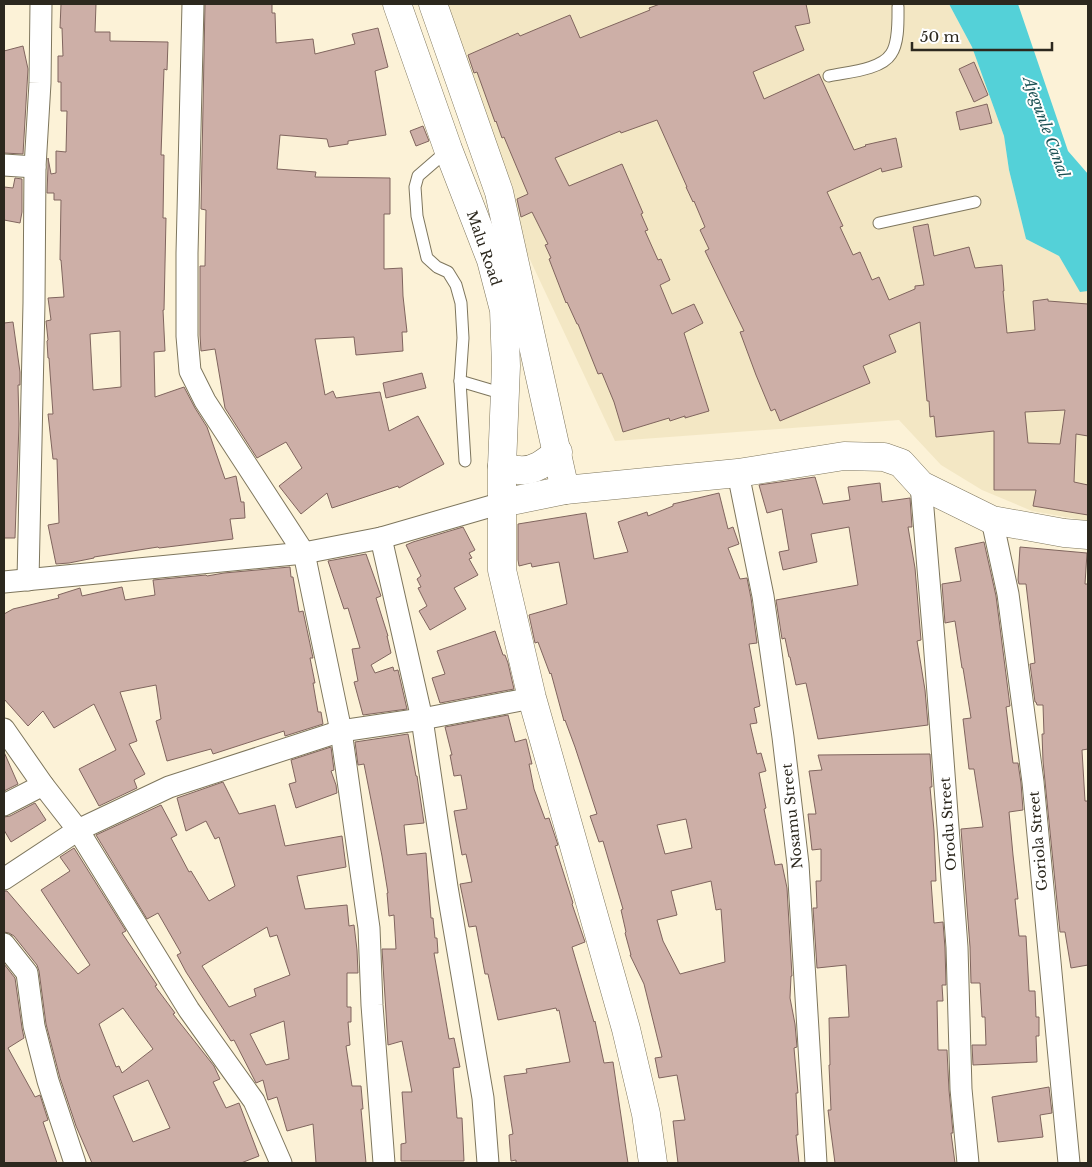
<svg xmlns="http://www.w3.org/2000/svg" width="1092" height="1167" font-family="'Libre Baskerville',serif">
  <style>
    .built { fill: #f3e7c4 }
    .water { fill: #54d1d8 }
    .building { fill: #cdafa7; stroke: #80655e; fill-rule: evenodd }
    .lines { fill: none; stroke-linecap: round; stroke-linejoin: round }
    .service-casing { stroke: #7e765d; stroke-width: 13 }
    .minor-casing { stroke: #7e765d; stroke-width: 23 }
    .tertiary-casing { stroke: #7e765d; stroke-width: 29 }
    .secondary-casing { stroke: #7e765d; stroke-width: 29 }
    .service { stroke: #fff; stroke-width: 11 }
    .minor { stroke: #fff; stroke-width: 21 }
    .tertiary { stroke: #fff; stroke-width: 28 }
    .secondary { stroke: #fff; stroke-width: 28 }
    .labels { text-anchor: middle; stroke-width: 4; stroke-linejoin: round; paint-order: stroke }
    .street-label { font-size: 14px; fill: #2c281e; stroke: #fff }
    .water-label { font-size: 15px; font-style: italic; fill: #1b5154; stroke: #fff }
  </style>
  <rect width="100%" height="100%" fill="#fcf2d7"/>
  <path class="built" d="M436,4H949L972,47L1004,136L1009,170L1026,239L1059,256L1080,291H1088V521L1032,511L982,490L941,465L899,420L615,441L518,234Z"/>
  <path class="water" d="M949,4H1018L1068,151L1088,174V291L1080,292L1059,256L1026,239L1009,170L1004,136L972,47Z"/>
  <g class="building">
    <path d="M61,4H96L95,32H110V41L168,42L167,70L164,69L161,155H164L163,218H166L164,310H163L165,351L154,352L155,397L184,387L195,408L207,427L225,479L236,476L241,502H244L245,518L230,519L233,539L159,548L158,547L94,557V558L69,563L56,564L48,525L59,523L57,459H53L48,414H53L49,358H48L47,341L48,340L46,321L51,320L48,298L64,297L61,260H60L61,200H54V193H47L48,167V158L51,174L56,173V151L66,152L67,111H61V82H58V56H63L62,28H60ZM120,331L121,387L93,390L90,334Z"/>
    <path d="M205,4H272V13H275L276,43L313,39L315,54L355,44L352,34L378,28L388,67L375,71L386,135L348,141V144L329,147L327,139L280,135L277,169L316,172L315,177L390,178V214H384V269L402,268L403,296L407,332H402L403,351L356,355L354,337L315,339L325,395L333,391L336,398L380,392L389,431L418,416L444,464L399,488L398,486L332,508L327,493L301,514L279,486L302,468L286,442L257,458L225,408L215,349L201,351L200,335V266H205L206,210L201,209Z"/>
    <path d="M660,4H806L810,23L795,26L804,50L753,72L764,99L819,74L854,150L866,146L865,145L896,138L902,167L882,172L881,168L827,192L843,226L840,227L853,255L860,252L872,280L879,277L889,300L915,289V286L924,285L913,227L928,224L934,256L969,247L975,268L1002,265L1004,291H1003L1007,333L1035,330L1033,301L1048,299V301L1088,304V436L1076,434L1074,482L1088,485V515L1033,506L1036,490H994V431L936,437L934,416L930,417L929,401H927L920,322L889,335L896,352L863,366L870,383L780,421L775,409L771,411L756,375L740,332L744,331L705,251L709,249L700,230L705,227L694,201L693,202L686,187H687L657,120L621,133L620,131L555,158L569,186L622,164L643,213L641,214L648,230L645,231L658,260L661,259L670,280L660,285L672,314L694,304L703,323L684,333L709,411L685,418V416L670,421L669,418L623,432L614,402L602,373L598,374L578,324H577L567,302L566,303L549,259L551,258L545,245L548,244L532,212L521,217L517,199L528,194L504,137L502,138L496,121L495,122L477,72L474,73L468,55L518,33L520,36L570,15L580,38L650,10L649,8ZM1065,410L1060,444L1028,443L1025,412Z"/>
    <path d="M23,46L28,69L23,154L4,153V51Z"/>
    <path d="M974,62L988,95L974,102L959,69Z"/>
    <path d="M987,104L992,123L960,130L956,112Z"/>
    <path d="M423,126L429,141L416,146L410,131Z"/>
    <path d="M15,178L22,179V212L20,223L4,220V187L13,188Z"/>
    <path d="M13,322L20,372V385H18L19,424L15,538H4V323Z"/>
    <path d="M422,373L426,388L386,398L383,383Z"/>
    <path d="M815,477L823,504L850,500L848,487L880,483L882,502L910,498L912,527H908L915,568L921,640L917,641L925,690L928,725L818,739L806,683L796,685L790,657H789L785,638L782,639L776,600L858,585L849,527L811,534L817,562L783,570L779,552L789,550L782,509L767,513L759,485Z"/>
    <path d="M719,493L728,529L733,527L739,544L728,548L740,579L747,578L751,598L757,643L749,644L760,706L754,708L757,723L750,724L757,754L761,753L766,771L759,773L766,808L764,809L775,865L782,864L787,888L792,976H791L790,998L795,1024L797,1047L794,1048L798,1093H796L798,1135H796L799,1163H678L673,1121L685,1120L677,1075L659,1078L655,1058L662,1057L644,984L630,955H631L625,933L626,932L621,910L623,909L603,841L599,842L590,816L597,814L575,747L565,720L564,721L551,673L550,674L538,642L535,643L529,615L567,604L559,562L532,567L531,563L519,566L518,560V524L586,513L594,559L628,552L618,522L647,512L648,516L673,506V504ZM686,819L692,848L665,854L657,825ZM711,881L716,910L721,909L725,962L680,974L663,941L657,920L677,915L671,891Z"/>
    <path d="M463,527L475,550L469,553L472,558L469,559L478,575L454,588L466,609L430,630L419,611L427,606L418,588L421,587L417,579L421,576L406,545L413,542Z"/>
    <path d="M984,542L996,596L1010,706L1006,707L1013,763H1018L1021,783L1023,810L1009,812L1013,855L1018,899H1015L1019,936H1026L1029,991H1035L1036,1017H1039V1036H1036L1037,1062L973,1065L972,1045H986L985,1017H982L980,983H971L970,947L961,829L983,827L974,769H969L963,719L971,718L963,668H962L955,621L945,623L942,584L961,581L955,548Z"/>
    <path d="M1020,547L1087,553L1085,584H1088V749L1082,750L1085,801H1088V965L1071,968L1065,932H1060L1043,761L1042,734H1044L1043,705H1037L1036,702H1035L1030,664L1035,663L1026,584H1019L1018,580Z"/>
    <path d="M366,554L381,596L376,598L388,636H387L391,653L371,665L375,673L393,667L394,671L398,670L407,709L363,715L354,682L358,681L352,649L360,648L348,608L344,609L328,561Z"/>
    <path d="M290,567L291,577H293L299,612L303,611L313,658H310L315,683H313L318,712H321L323,724L285,736L284,731L213,754L211,749L167,761L156,721L161,719L156,685L120,692L137,741L129,744L145,774L134,780L137,788L99,806L79,769L116,750L94,704L54,728L43,711L28,726L4,699V614L13,609L59,598L58,595L80,588L82,596L122,587L125,600L155,595L153,580L206,575L207,576L224,573Z"/>
    <path d="M495,631L503,655H505L508,663L514,689L440,703L432,678L445,674L437,651Z"/>
    <path d="M508,715L515,742L526,739L532,764H529L534,789L545,819L549,818L558,845L555,846L573,903L572,904L585,942L572,947L594,1022L595,1021L604,1063L613,1062L628,1163H516V1160L511,1161L509,1135L513,1134L504,1076L527,1073L526,1069L570,1062L559,1010L557,1011L556,1008L498,1020L488,974H485L476,926L469,927L460,884L472,882L466,854L462,855L454,811L467,809L461,775L454,776L450,755H452L445,727Z"/>
    <path d="M408,734L416,776H417L424,823L404,825L407,855L426,853L431,918H433L435,938H437L438,953H434L449,1039L454,1038L460,1067L453,1068L457,1118H462L464,1161H401V1144L406,1143L402,1092H412L402,1041L388,1045L382,949H396L394,915L389,916L387,893H388L382,856L364,764L358,765L355,742Z"/>
    <path d="M331,747L334,770L331,771L336,785L337,793L296,808L289,784L296,782L291,760Z"/>
    <path d="M4,752L18,784L4,791Z"/>
    <path d="M930,754L932,787H930L934,831L936,881H931L934,923L943,922L945,948L946,985H942L943,1001H937L938,1050H947L949,1090L953,1133H951L955,1163H835L828,1110H831L829,1065H830L829,1018L849,1017L846,965L817,968L813,908H817L816,881H821V849L812,850L808,814H816L809,771L822,770L818,755Z"/>
    <path d="M223,782L239,814L275,805L285,846L342,836L346,867L297,876L305,909L347,905L349,926L354,925L357,950L358,973H347V1007H351V1022H348L350,1045L346,1046L352,1086H361L363,1109H361L366,1163H316L313,1124L287,1131L277,1097L268,1100L263,1080L256,1083L254,1079L234,1040L231,1041L186,972L177,955L181,953L158,913L147,919L96,835L161,805L177,835L171,838L189,872L191,871L209,901L235,886L219,837L215,839L206,821L186,831L177,798ZM267,927L270,937L277,935L290,975L254,989L256,996L229,1007L202,966ZM284,1021L289,1059L266,1065L250,1034Z"/>
    <path d="M35,803L46,820L11,842L4,830V817L10,816Z"/>
    <path d="M74,848L126,931L122,933L157,985L155,986L175,1013L173,1014L214,1066L220,1079L213,1082L226,1108L239,1103L259,1156L241,1163H92L76,1126L60,1078L46,1024L39,971L37,965L14,936L9,933L4,932V891H7L78,974L90,965L41,890L70,871L60,857ZM123,1008L153,1049L122,1073L119,1066L116,1067L99,1024ZM148,1080L170,1128L133,1142L113,1096Z"/>
    <path d="M4,964L15,978L22,1028L24,1038L8,1048L35,1097L40,1095L48,1120L43,1122L57,1163H4Z"/>
    <path d="M1049,1087L1052,1113L1040,1115L1043,1137L998,1142L992,1097Z"/>
  </g>
  <g class="lines">
    <defs>
      <g id="service">
        <path d="M829,76C847,72 881,70 891,54C899,43 898,20 898,7"/>
        <path d="M448,150L418,176L415,187L417,216L427,258L437,267L448,272L456,285L461,303L463,338L460,381L465,461"/>
        <path d="M879,223L975,202"/>
        <path d="M460,381L504,394"/>
      </g>
      <g id="minor">
        <path d="M193,4L187,253V336L190,371L205,401L304,553L341,731L369,928L372,1005L384,1163"/>
        <path d="M4,165L35,167"/>
        <path d="M738,473L763,596L783,737L798,864L816,1163"/>
        <path d="M921,485L934,640L957,947L961,1089L968,1163"/>
        <path d="M992,520L1008,594L1033,782L1069,1163"/>
        <path d="M381,538L422,719L447,887L483,1098L488,1163"/>
        <path d="M28,580L34,303L35,167L40,83L41,4"/>
        <path d="M4,582L304,553L381,538L502,503"/>
        <path d="M4,729L43,785L78,830L189,1010L254,1101L281,1163"/>
        <path d="M4,805L43,785"/>
        <path d="M4,879L78,830L169,787L341,731L422,719L532,698"/>
        <path d="M4,944L27,973L34,1026L48,1081L75,1163"/>
      </g>
      <path id="tertiary" d="M502,503V570L532,698L626,1029L646,1114L653,1163"/>
      <g id="secondary">
        <path d="M397,4L448,149L491,260L504,310L506,366L502,466V503L565,490L738,473L844,456L884,457L901,463L921,485L992,520L1064,533L1088,535"/>
        <path d="M433,4L499,192L565,490"/>
        <path d="M502,466C507,467 512,470 518,470C534,472 546,462 558,452"/>
      </g>
    </defs>
    <use href="#service" class="service-casing"/>
    <use href="#minor" class="minor-casing"/>
    <use href="#tertiary" class="tertiary-casing"/>
    <use href="#secondary" class="secondary-casing"/>
    <use href="#service" class="service"/>
    <use href="#minor" class="minor"/>
    <use href="#tertiary" class="tertiary"/>
    <use href="#secondary" class="secondary"/>
  </g>
  <g class="labels">
    <g class="street-label">
      <text transform="translate(484 248) rotate(71)" y="5">Malu Road</text>
      <text transform="translate(792 816) rotate(-96)" y="5">Nosamu Street</text>
      <text transform="translate(948 824) rotate(-94)" y="5">Orodu Street</text>
      <text transform="translate(1038 841) rotate(-95)" y="5">Goriola Street</text>
    </g>
    <g class="water-label">
      <text transform="translate(1046 127) rotate(70)" y="5">Ajegunle Canal</text>
    </g>
  </g>
  <rect width="1092" height="1167" fill="none" stroke="#2c281e" stroke-width="10"/>
  <path d="M912 42v8h140v-8" fill="none" stroke="#2c281e" stroke-width="2.5"/>
  <text x="920" y="42" font-size="15" fill="#2c281e" stroke="#ffffff" stroke-width="4" paint-order="stroke">50 m</text>
</svg>
